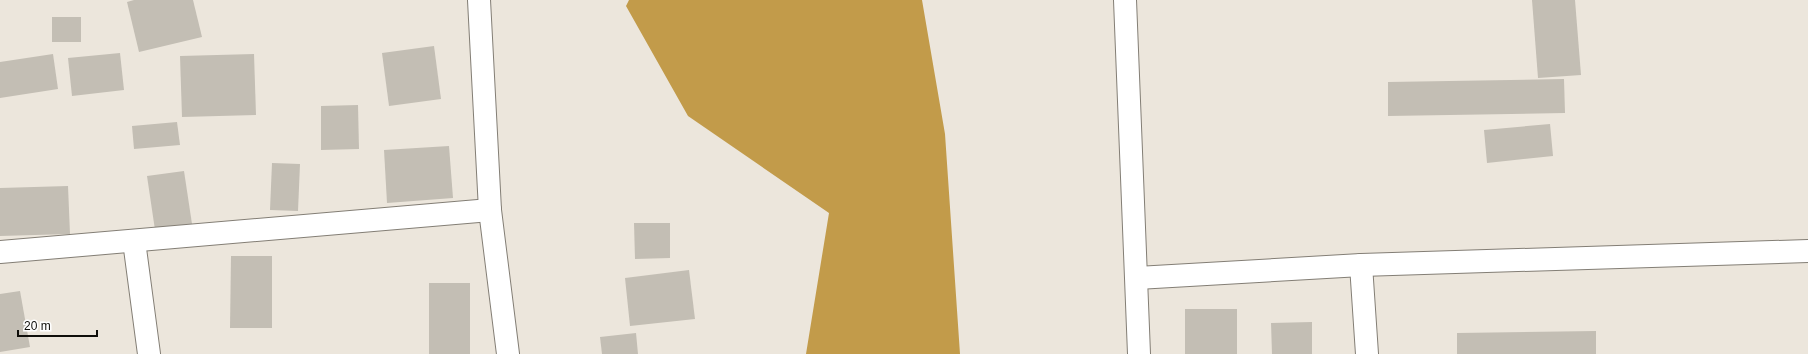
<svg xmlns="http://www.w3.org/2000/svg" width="1808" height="354" font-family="Arial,sans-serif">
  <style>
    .water { fill: #c29b4a }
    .building { fill: #c3beb4 }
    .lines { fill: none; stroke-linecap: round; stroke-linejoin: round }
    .minor-casing { stroke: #837e75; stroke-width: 24 }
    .minor { stroke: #fff; stroke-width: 22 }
  </style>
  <rect width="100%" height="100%" fill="#ece6dc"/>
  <path class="water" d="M629,0H922L945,134L960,354H806L829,213L688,116L626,6Z"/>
  <g class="building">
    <path d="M134,0H193L202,37L139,52L127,2Z"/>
    <path d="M1532,0H1575L1581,75L1538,78Z"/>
    <rect x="52" y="17" width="29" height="25"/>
    <path d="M434,46L441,99L389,106L382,53Z"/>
    <path d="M120,53L124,90L72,96L68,58Z"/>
    <path d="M53,54L58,89L0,98V62Z"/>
    <path d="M254,54L256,115L182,117L180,56Z"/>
    <path d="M1564,79L1565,113L1388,116V82Z"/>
    <path d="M358,105L359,149L321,150V106Z"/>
    <path d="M177,122L180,145L134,149L132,126Z"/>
    <path d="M1550,124L1553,156L1487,163L1484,130Z"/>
    <path d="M449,146L453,198L387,203L384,150Z"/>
    <path d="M272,163L300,164L298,211L270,210Z"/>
    <path d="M184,171L192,224L155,230L147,176Z"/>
    <path d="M68,186L70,234L0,236V188Z"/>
    <path d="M634,223H670V258L635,259Z"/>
    <path d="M231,256H272V328H230Z"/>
    <path d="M689,270L695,319L630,326L625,278Z"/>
    <rect x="429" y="283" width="41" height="71"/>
    <path d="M20,291L30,347L0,352V294Z"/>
    <rect x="1185" y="309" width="52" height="45"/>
    <path d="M1312,322V354H1272L1271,323Z"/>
    <path d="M1596,331V354H1457V333Z"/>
    <path d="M636,333L638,354H602L600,337Z"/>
  </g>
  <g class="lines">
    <defs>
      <g id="minor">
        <path d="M479,0L490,210L508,354"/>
        <path d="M1125,0L1139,354"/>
        <path d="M134,241L149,354"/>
        <path d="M0,252L490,210"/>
        <path d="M1361,265L1367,354"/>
        <path d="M1137,278L1361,265L1808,251"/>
      </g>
    </defs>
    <use href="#minor" class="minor-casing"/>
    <use href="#minor" class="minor"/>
  </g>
  <path d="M18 330v6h79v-6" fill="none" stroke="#0f0e0a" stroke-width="2"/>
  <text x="24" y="330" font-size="12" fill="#0f0e0a" stroke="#ffffff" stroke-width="3" paint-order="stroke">20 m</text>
</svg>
